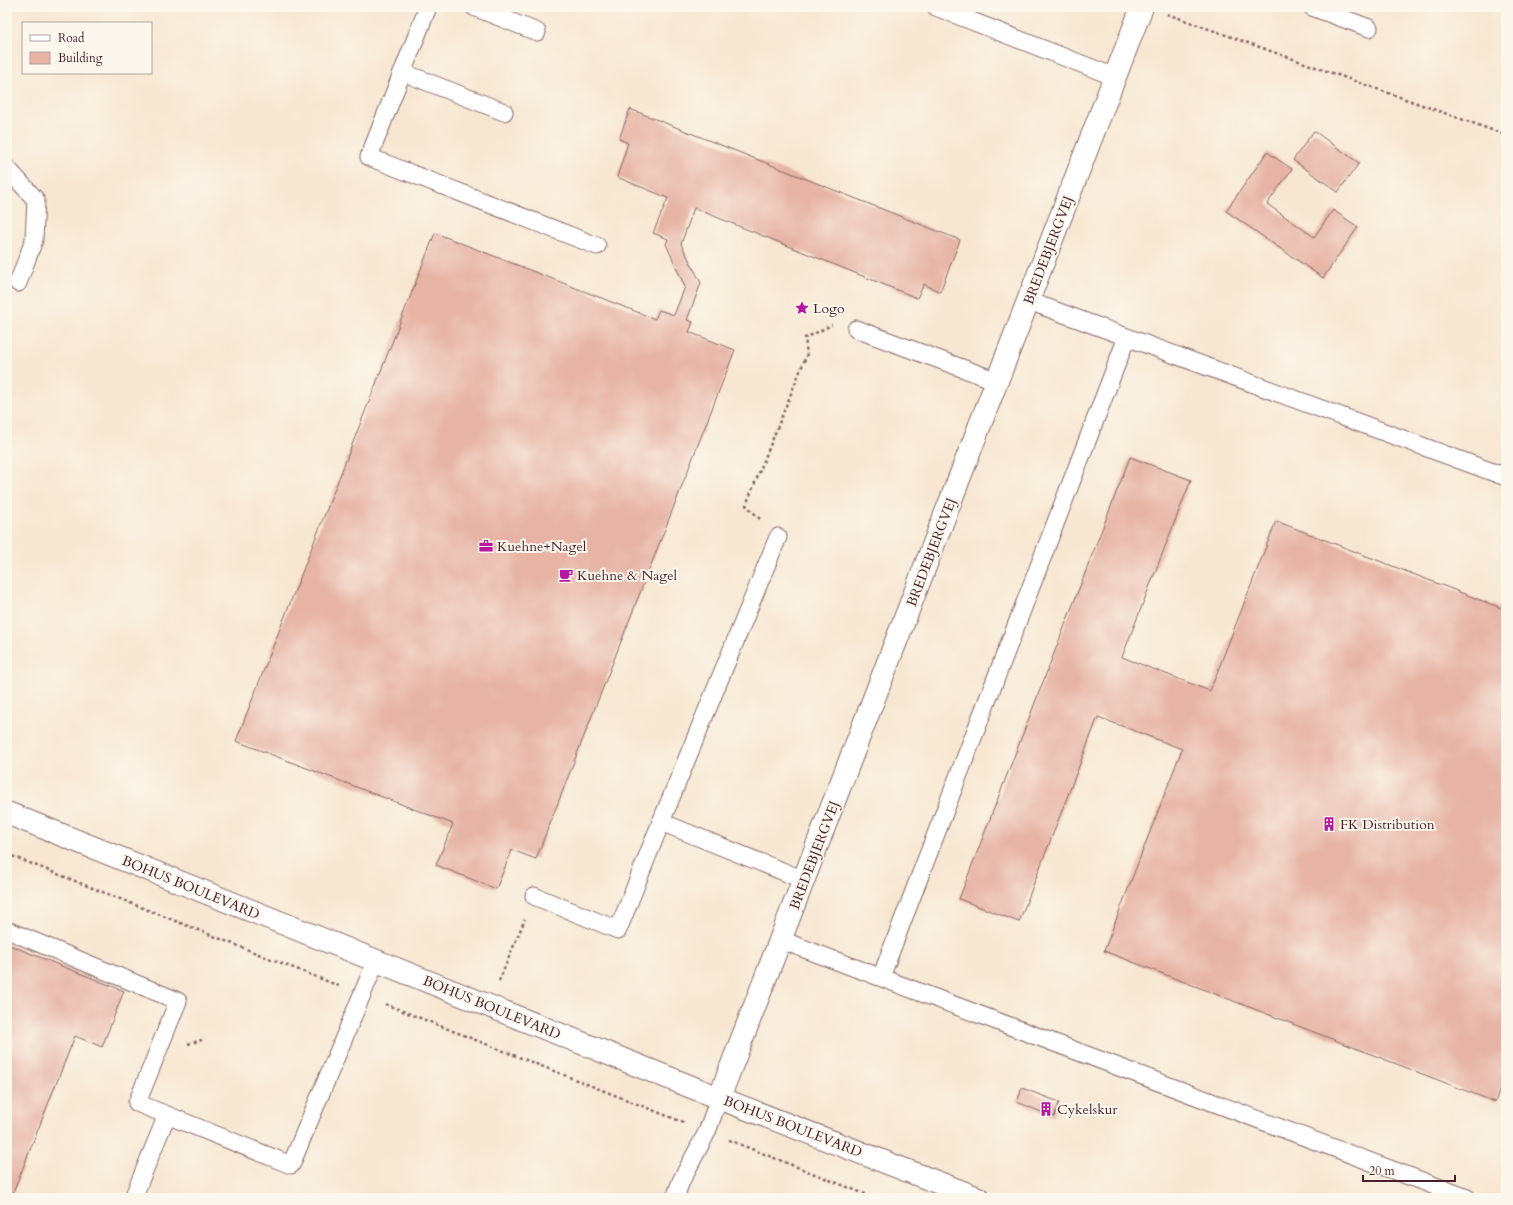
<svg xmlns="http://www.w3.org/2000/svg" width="1513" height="1205" font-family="Cardo,serif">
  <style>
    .building { fill: #e6b3a4 }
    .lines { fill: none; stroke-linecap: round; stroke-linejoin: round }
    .service-casing { stroke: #876565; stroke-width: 19 }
    .minor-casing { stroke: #876565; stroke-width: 24 }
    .path { stroke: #876565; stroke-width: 2.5; stroke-dasharray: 3 3; stroke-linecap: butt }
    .service { stroke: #fff; stroke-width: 17 }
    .minor { stroke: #fff; stroke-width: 22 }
    .labels { text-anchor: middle; stroke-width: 4; stroke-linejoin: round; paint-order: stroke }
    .street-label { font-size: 14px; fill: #4a1f2b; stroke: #fbf7ec }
    .poi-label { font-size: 14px; fill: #4a1f2b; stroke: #fbf7ec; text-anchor: start }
  </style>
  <rect width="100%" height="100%" fill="#fbf7ec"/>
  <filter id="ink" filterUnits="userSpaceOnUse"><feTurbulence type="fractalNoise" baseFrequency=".025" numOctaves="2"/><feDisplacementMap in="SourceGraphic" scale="8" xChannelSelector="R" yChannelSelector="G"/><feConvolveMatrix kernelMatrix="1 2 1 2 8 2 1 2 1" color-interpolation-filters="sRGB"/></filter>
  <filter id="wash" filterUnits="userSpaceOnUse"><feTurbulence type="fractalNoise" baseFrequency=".012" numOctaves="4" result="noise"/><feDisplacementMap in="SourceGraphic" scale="16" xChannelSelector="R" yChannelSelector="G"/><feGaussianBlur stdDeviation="0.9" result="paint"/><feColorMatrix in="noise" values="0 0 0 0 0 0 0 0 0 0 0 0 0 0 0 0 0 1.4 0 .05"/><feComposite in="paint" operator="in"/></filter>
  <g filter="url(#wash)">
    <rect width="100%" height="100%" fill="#f7e7d2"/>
    <g id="blocks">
      <g class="building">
        <path d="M630,109L960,240L940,292L924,284L917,298L694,208L681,244L701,283L687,320L693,322L689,332L735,350L536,859L512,850L496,889L436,865L453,824L236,741L435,233L655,319L659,310L674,315L685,287L666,244L668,239L653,233L668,198L617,177L628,143L619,139Z"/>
        <path d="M1314,131L1359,163L1338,192L1293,160Z"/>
        <path d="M1267,152L1292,169L1267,204L1314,237L1333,210L1358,227L1323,278L1226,211Z"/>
        <path d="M1130,457L1191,480L1122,657L1210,691L1276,521L1506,610V1074L1495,1102L1104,951L1182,749L1098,717L1019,922L959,899Z"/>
        <path d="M7,944L124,991L102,1047L75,1036L11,1198H7Z"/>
        <path d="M1022,1088L1059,1102L1054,1117L1017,1102Z"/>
      </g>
    </g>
  </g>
  <g filter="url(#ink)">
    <use href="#blocks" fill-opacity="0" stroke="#876565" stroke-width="1"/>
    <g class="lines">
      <defs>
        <g id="service">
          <path d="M428,7L369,157L597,246"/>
          <path d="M474,7L537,32"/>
          <path d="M936,7L1115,77"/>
          <path d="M1312,7L1369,28"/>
          <path d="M402,72L504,112"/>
          <path d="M7,168L36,200L34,240L18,283"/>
          <path d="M1029,301L1506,477"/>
          <path d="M856,329L997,381"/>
          <path d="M778,537L661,822L804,880"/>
          <path d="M534,896L618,930L661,822"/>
          <path d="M7,930L178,1001L137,1103L291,1165L376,961"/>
          <path d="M781,940L1467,1198"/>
          <path d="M881,977L1127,337"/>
          <path d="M133,1198L167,1115"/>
          <path d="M675,1198L681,1181L707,1132L719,1098"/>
        </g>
        <g id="minor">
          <path d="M7,813L719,1098L978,1198"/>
          <path d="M719,1098L1142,7"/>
        </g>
      </defs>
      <use href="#service" class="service-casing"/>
      <use href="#minor" class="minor-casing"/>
      <g class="path">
        <path d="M1167,14L1506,135"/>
        <path d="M760,519L746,505L807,354L805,338L832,325"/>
        <path d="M7,854L339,986"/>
        <path d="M499,981L525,919"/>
        <path d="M385,1004L685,1123"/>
        <path d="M188,1044L202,1040"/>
        <path d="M729,1140L875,1198"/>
      </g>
      <use href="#service" class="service"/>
      <use href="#minor" class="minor"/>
    </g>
  </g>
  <defs>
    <symbol id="sight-bare" viewBox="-9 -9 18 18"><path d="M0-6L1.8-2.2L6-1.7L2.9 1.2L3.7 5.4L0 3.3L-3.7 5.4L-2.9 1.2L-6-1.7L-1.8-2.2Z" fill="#b5179e" stroke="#fbf7ec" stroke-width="2.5" paint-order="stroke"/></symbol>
    <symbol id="office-bare" viewBox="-9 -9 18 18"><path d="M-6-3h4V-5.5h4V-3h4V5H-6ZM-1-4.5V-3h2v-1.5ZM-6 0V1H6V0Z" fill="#b5179e" stroke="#fbf7ec" stroke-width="2.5" paint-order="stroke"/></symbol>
    <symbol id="cafe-bare" viewBox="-9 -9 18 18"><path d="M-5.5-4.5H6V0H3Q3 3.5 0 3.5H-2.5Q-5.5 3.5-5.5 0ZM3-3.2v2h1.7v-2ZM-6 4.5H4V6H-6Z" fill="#b5179e" stroke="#fbf7ec" stroke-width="2.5" paint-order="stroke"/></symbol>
    <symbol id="building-bare" viewBox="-9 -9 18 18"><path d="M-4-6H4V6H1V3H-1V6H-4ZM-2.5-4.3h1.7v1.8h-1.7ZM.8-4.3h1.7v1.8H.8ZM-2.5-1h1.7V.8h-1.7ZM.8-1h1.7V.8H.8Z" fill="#b5179e" stroke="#fbf7ec" stroke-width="2.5" paint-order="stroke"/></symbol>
  </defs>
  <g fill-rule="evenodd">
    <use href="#sight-bare" x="792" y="298" width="20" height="20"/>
    <use href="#office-bare" x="476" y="536" width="20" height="20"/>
    <use href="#cafe-bare" x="556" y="565" width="20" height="20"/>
    <use href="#building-bare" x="1319" y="814" width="20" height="20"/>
    <use href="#building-bare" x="1036" y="1099" width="20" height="20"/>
  </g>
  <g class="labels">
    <g class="street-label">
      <text transform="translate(1048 250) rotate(-69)" y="5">BREDEBJERGVEJ</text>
      <text transform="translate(931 552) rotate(-69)" y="5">BREDEBJERGVEJ</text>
      <text transform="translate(814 855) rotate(-69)" y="5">BREDEBJERGVEJ</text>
      <text transform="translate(191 887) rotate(22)" y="5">BOHUS BOULEVARD</text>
      <text transform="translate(492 1007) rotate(22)" y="5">BOHUS BOULEVARD</text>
      <text transform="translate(793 1126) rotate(21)" y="5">BOHUS BOULEVARD</text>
    </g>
    <g class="poi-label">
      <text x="813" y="313">Logo</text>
      <text x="497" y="551">Kuehne+Nagel</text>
      <text x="577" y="580">Kuehne &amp; Nagel</text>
      <text x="1340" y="829">FK Distribution</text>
      <text x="1057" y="1114">Cykelskur</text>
    </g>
  </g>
  <rect width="1513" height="1205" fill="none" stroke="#fbf7ec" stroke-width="24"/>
  <rect x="22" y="22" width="130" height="52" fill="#fbf7ec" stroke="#b4a19f"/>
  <rect x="30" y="35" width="20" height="6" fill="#ffffff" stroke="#b4a19f"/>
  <text x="58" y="42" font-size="12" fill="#4a1f2b">Road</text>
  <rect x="30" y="52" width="20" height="12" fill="#e6b3a4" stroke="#b4a19f"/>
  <text x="58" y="62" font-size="12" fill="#4a1f2b">Building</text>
  <path d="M1363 1175v6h92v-6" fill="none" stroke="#4a1f2b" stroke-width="2"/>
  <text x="1369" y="1175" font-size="12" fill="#4a1f2b" stroke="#fbf7ec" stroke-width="3" paint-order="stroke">20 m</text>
</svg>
